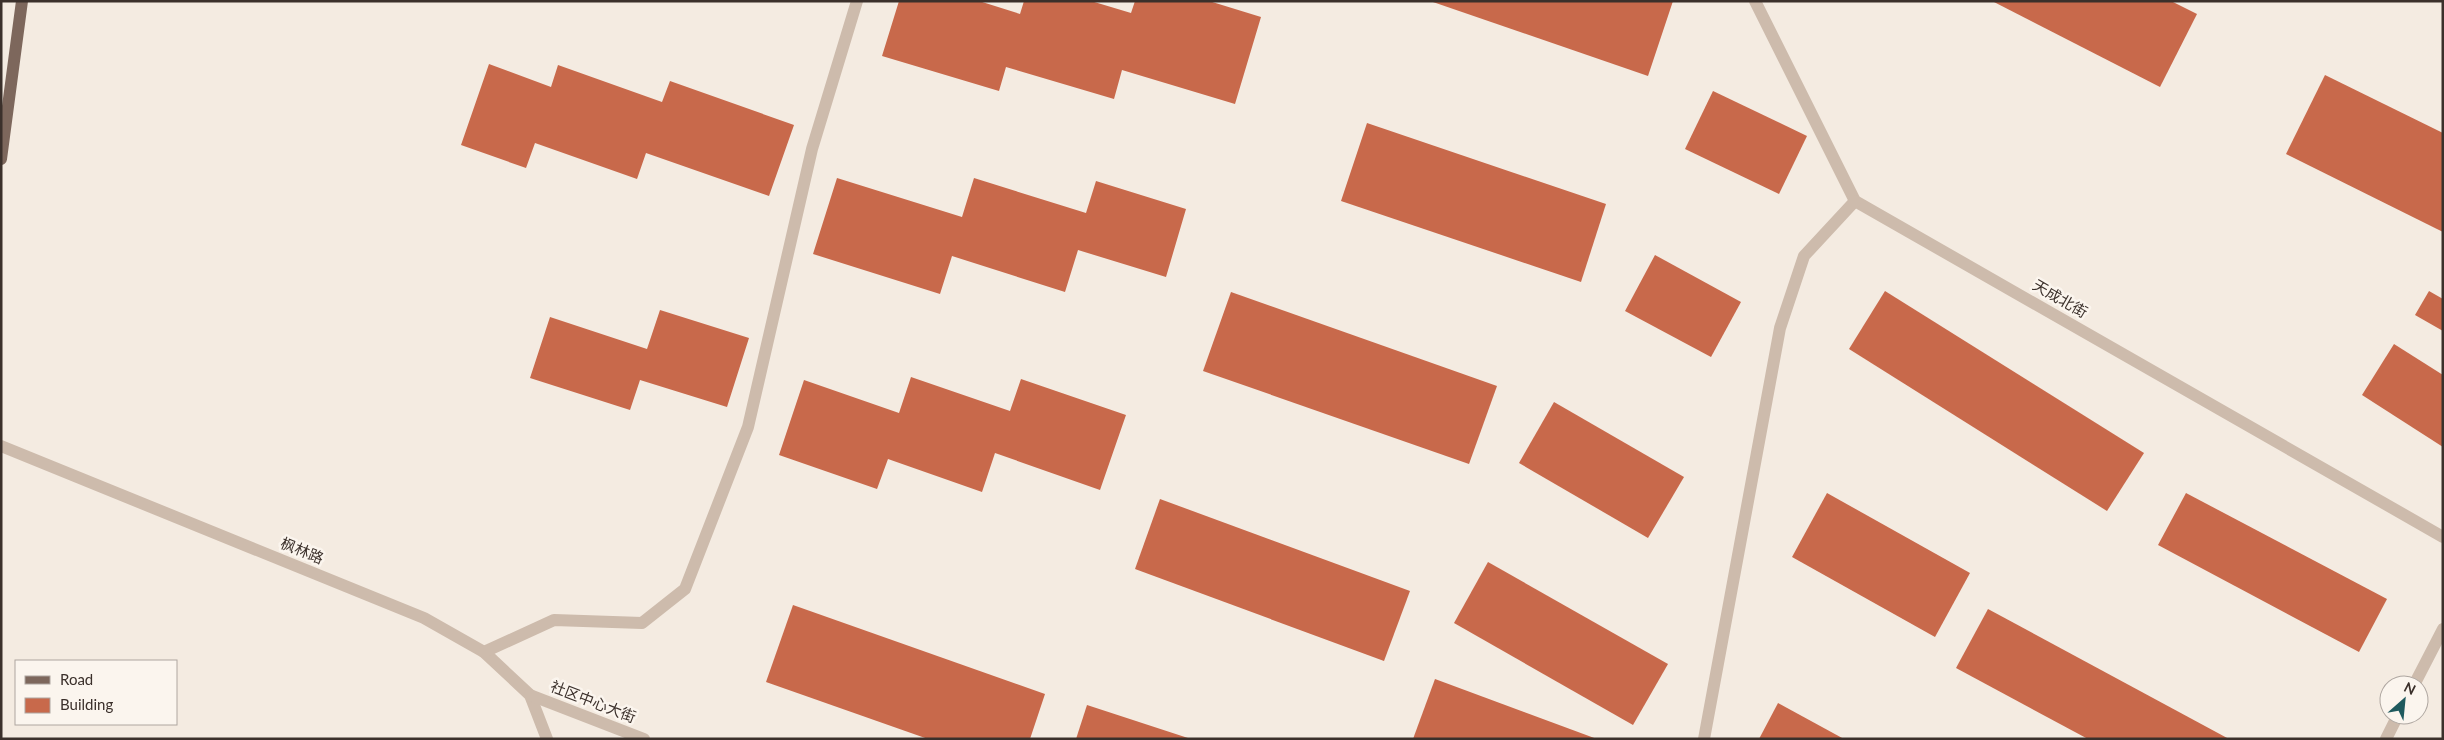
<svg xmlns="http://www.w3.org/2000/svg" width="2444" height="740" font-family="Lato,'Noto Sans SC',sans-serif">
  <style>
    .building { fill: #c8694b }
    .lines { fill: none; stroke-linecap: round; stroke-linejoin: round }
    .minor { stroke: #cdbbac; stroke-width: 12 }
    .major { stroke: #7d675c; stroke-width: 12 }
    .labels { text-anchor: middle; stroke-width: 5; stroke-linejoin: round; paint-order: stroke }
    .street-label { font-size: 15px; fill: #3b302b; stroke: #fbf5ee }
  </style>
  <rect width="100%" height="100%" fill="#f4ebe1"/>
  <g class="building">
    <path d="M899,1H979L1020,14L1024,1H1091L1131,13L1135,1H1209L1261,17L1235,104L1122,70L1114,99L1006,67L999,91L882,56Z"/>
    <path d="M1430,1H1673L1648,76Z"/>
    <path d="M1992,1H2171L2197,14L2160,87Z"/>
    <path d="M489,64L551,87L558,65L662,102L670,81L794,125L769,196L646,153L637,179L535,143L526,168L461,145Z"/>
    <path d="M2325,75L2443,133V232L2286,154Z"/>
    <path d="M1713,91L1807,136L1779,194L1685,149Z"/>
    <path d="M1367,123L1606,204L1581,282L1341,201Z"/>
    <path d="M837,178L962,217L974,178L1086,213L1096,181L1186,209L1166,277L1078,250L1065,292L952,256L940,294L813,254Z"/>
    <path d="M1655,255L1741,302L1711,357L1625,311Z"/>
    <path d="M1885,291L2144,453L2107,511L1849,349Z"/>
    <path d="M2429,291L2443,299V331L2415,315Z"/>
    <path d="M1231,292L1497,386L1469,464L1203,371Z"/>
    <path d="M660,310L749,338L727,407L640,380L630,410L530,378L550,317L647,349Z"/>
    <path d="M2394,344L2443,375V447L2362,395Z"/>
    <path d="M911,377L1010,411L1021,379L1126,415L1100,490L995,453L982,492L888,459L877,489L779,455L804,380L899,413Z"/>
    <path d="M1554,402L1684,477L1648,538L1519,463Z"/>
    <path d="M1827,493L1970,573L1935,637L1792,557Z"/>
    <path d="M2186,493L2387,599L2359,652L2158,545Z"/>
    <path d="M1160,499L1410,591L1384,661L1135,569Z"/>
    <path d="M1488,562L1668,664L1633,725L1454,623Z"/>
    <path d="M793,605L1045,694L1030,739H928L766,682Z"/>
    <path d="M1988,609L2229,739H2088L1956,668Z"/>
    <path d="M1435,679L1597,739H1413Z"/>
    <path d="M1778,703L1844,739H1759Z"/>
    <path d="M1087,705L1188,738V739H1076Z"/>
  </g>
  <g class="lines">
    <g class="minor">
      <path d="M1755,1L1855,201L2443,537"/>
      <path d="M1,446L424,618L484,652L530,695L547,739"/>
      <path d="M484,652L554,620L642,623L685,589L748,427L812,149L857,1"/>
      <path d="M2414,685L2443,629"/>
      <path d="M530,695L644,739"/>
      <path d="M1704,739L1780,328L1804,256L1855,201"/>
      <path d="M2386,739L2398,715"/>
    </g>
    <path class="major" d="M1,159L22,1"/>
  </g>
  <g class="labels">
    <g class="street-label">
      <text transform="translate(2060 299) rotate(30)" y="5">天成北街</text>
      <text transform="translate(302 551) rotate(22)" y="5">枫林路</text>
      <text transform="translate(593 702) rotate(21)" y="5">社区中心大街</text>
    </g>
  </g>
  <rect width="2444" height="740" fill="none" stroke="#3b302b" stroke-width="5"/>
  <rect x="15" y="660" width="162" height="65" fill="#fbf5ee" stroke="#aea6a0"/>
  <rect x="25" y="676" width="25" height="8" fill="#7d675c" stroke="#aea6a0"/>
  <text x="60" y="685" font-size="15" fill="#3b302b">Road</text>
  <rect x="25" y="698" width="25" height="15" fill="#c8694b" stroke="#aea6a0"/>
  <text x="60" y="710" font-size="15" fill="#3b302b">Building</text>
  <g transform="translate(2404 700) rotate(27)"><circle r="24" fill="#fbf5ee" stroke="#aea6a0"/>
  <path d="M0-4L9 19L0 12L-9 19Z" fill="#1f5a5e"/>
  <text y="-8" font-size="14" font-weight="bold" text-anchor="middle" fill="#3b302b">N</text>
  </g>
</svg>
